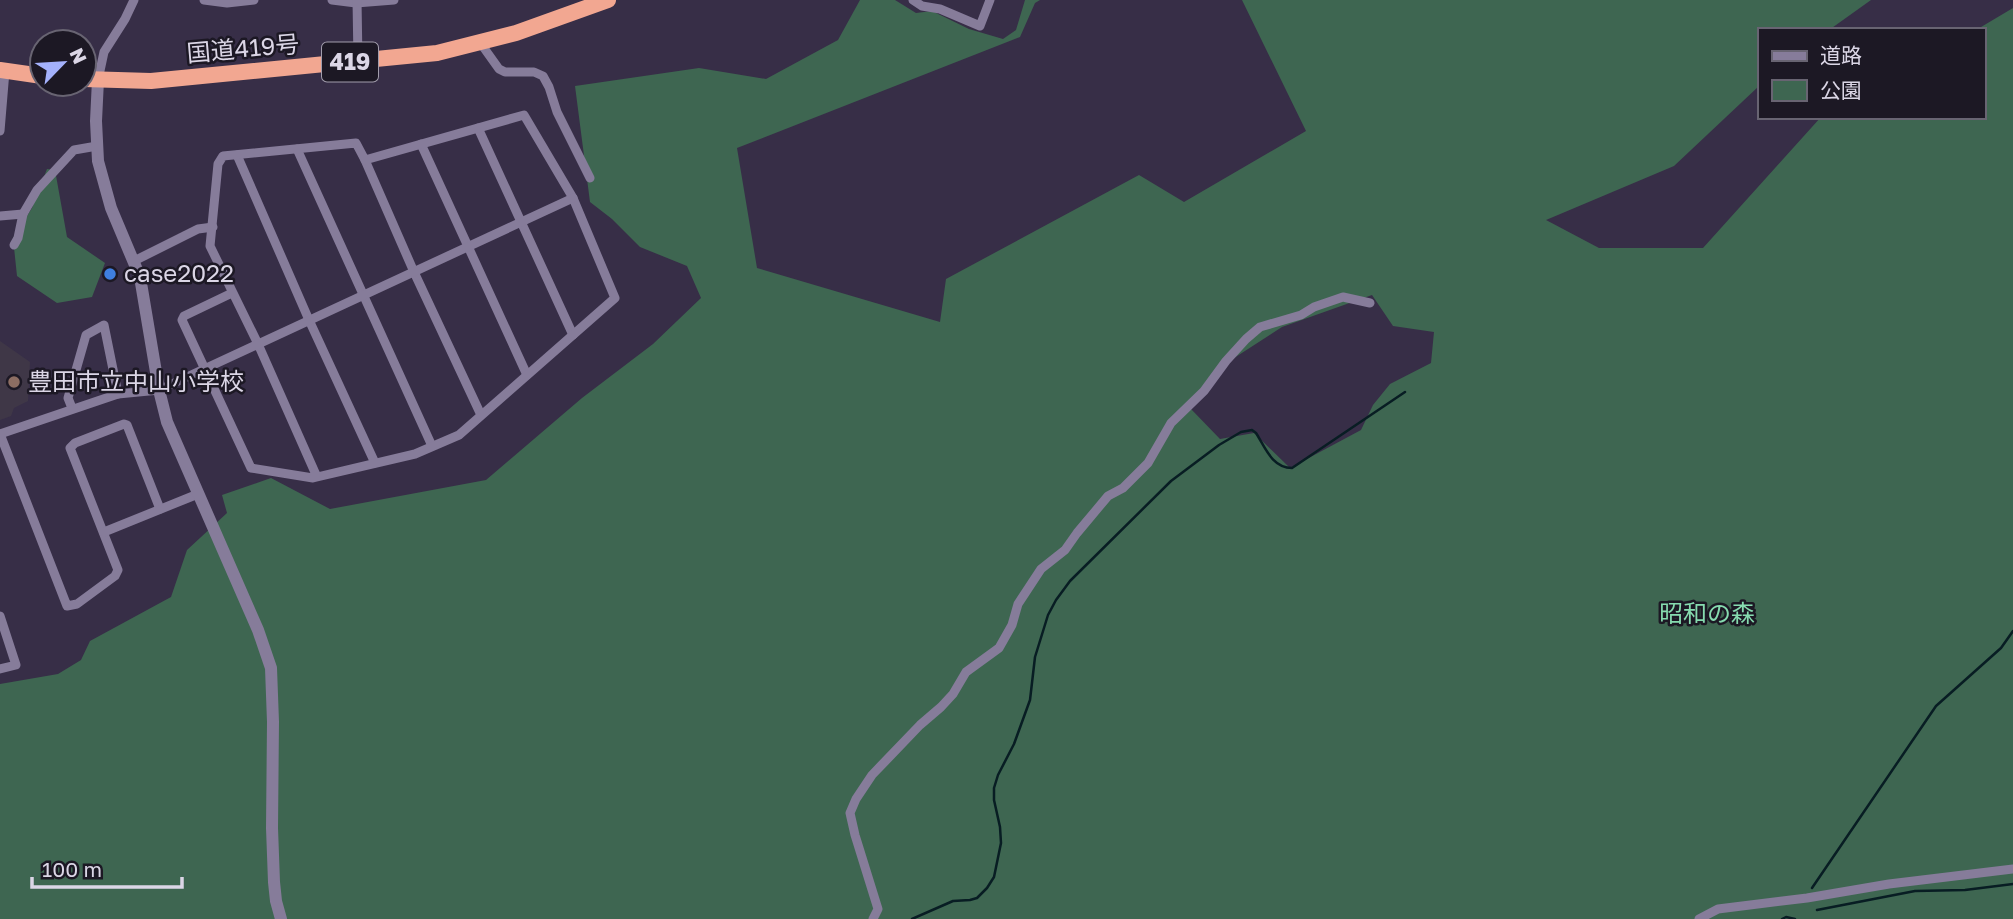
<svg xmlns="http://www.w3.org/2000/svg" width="2013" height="919" font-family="'Golos Text','Noto Sans JP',sans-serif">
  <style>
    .education { fill: #3f3747 }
    .green { fill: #3e6651; fill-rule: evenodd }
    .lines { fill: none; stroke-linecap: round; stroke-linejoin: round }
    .stream { stroke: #081d23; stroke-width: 2.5 }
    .street { stroke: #867c9a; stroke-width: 9 }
    .secondary { stroke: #867c9a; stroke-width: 12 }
    .highway { stroke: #f2a791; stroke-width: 16 }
    .shop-dot { fill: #3f7fe0; stroke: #1c1824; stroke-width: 2.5 }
    .education-dot { fill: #8d6e63; stroke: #1c1824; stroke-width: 2.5 }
    .labels { text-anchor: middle; stroke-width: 5; stroke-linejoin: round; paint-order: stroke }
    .shield { fill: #1c1824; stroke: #a29dac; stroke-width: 2 }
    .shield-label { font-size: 23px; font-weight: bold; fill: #dbd6e6 }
    .street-label { font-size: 24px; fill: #dbd6e6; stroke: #1c1824 }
    .poi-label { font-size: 24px; fill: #dbd6e6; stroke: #1c1824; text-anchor: start }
    .park-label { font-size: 24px; fill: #86dbaf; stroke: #1c1824 }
  </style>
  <rect width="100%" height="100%" fill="#372e47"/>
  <path class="education" d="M0,341L30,362L28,401L14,408L11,416L0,420Z"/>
  <g class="green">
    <path d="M860,0H895L916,13L932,11L969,29L1003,39L1016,30L1025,0H1040L1035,3L1020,37L737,148L757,268L940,322L946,279L1139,175L1184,202L1306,131L1242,0H1871L1829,30H1759V86L1674,166L1546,220L1599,248H1703L1821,117H1983V30H1976L2013,8V919H0V684L58,674L81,660L90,641L171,597L187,550L227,513L222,495L271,478L330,509L486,480L582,398L653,344L701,298L687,266L640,247L612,219L590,202L575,86L699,68L766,79L838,40ZM1372,295L1393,326L1434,332L1431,363L1390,384L1373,405L1361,430L1290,468L1254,433L1220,439L1191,409L1231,360L1282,327Z"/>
    <path d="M47,169L55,170L67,237L105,263L92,297L57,303L17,276L13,238L32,208Z"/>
  </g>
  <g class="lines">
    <g class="stream">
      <path d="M1812,888L1936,706L2001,648L2013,631"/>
      <path d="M1817,910L1915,891L1965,890L2013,884"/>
      <path d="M912,919L953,901L970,900L977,898L987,888L994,877L1001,843L1000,827L994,800V788L998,775L1014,744L1030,700L1035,657L1048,615L1056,600L1070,581L1171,481L1219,445L1241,432L1252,430L1256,433C1265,447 1272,468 1292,468L1405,392"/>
      <path d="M1782,919L1786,917L1795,919"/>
    </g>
    <g class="street">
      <path d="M204,0L227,3L254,0"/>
      <path d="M332,0L356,3L394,0"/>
      <path d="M357,0L358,61"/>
      <path d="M913,0L922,6L940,9L980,26L990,0"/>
      <path d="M479,41L499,69L505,72H534L543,76L549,87L557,112L590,178"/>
      <path d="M98,80L104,52L125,19L134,0"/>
      <path d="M478,128L573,335"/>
      <path d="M0,131L5,71"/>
      <path d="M421,144L527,375"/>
      <path d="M297,149L432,446"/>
      <path d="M237,155L309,320L375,463"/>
      <path d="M365,160L414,272L481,415"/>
      <path d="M0,216L23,214"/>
      <path d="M14,245L18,238L23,214L37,190L74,150L97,146"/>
      <path d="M134,261L198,229L213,227"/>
      <path d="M232,293L184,316L182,320L251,468L313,478L317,477L415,454L459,435L615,298L573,198L524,115L365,160L356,143L223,156L218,164L210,246L258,344L317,477"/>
      <path d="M72,408L68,398L86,335L104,325L118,394"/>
      <path d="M0,434L118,394L159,390L573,198"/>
      <path d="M0,434L67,606L77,604L115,576L118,570L70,448L75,443L124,424L127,425L160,509"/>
      <path d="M104,532L198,494"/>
      <path d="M0,616L16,665L0,669"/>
      <path d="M873,919L878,909L855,835L850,813L856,799L872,775L920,725L941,707L953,694L966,672L999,648L1012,625L1018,604L1041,569L1065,550L1077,533L1108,496L1123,488L1148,463L1171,423L1204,391L1226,361L1246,339L1260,327L1301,315L1314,307L1343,297L1370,303"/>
      <path d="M1699,919L1718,909L1807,898L1889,884L2013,869"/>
    </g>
    <path class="secondary" d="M98,80L96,121L98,161L111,208L140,277L159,390L167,422L258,630L271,668L273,722L272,828L274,882L276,901L281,919"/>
    <g class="highway">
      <path d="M0,70L42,76"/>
      <path d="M84,79L151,81L437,53L516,33L608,0"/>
    </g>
  </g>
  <circle class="shop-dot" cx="110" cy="274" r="7"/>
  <circle class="education-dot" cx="14" cy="382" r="7"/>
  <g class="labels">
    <rect class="shield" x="322" y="42.5" width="56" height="39" rx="5"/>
    <g class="shield-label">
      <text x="350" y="70">419</text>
    </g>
    <g class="street-label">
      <text transform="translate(243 49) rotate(-5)" y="8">国道419号</text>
    </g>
    <g class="poi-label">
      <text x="124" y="282">case2022</text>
      <text x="28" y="390">豊田市立中山小学校</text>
    </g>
    <g class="park-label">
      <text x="1707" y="622">昭和の森</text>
    </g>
  </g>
  <rect x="1758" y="28" width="228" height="91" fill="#1c1824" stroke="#686472" stroke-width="2"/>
  <rect x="1772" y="51" width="35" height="10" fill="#867c9a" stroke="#686472" stroke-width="2"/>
  <text x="1820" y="63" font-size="21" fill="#dbd6e6">道路</text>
  <rect x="1772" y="80" width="35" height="21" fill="#3e6651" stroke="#686472" stroke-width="2"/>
  <text x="1820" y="98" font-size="21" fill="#dbd6e6">公園</text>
  <g transform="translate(63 63) rotate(65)"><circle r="33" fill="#1c1824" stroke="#686472" stroke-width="2"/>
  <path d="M0-5L12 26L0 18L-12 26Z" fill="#a4b1fc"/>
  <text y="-10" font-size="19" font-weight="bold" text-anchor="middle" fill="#dbd6e6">N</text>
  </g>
  <path d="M32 877v10h150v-10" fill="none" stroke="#dbd6e6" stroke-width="3.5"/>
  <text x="42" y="877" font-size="21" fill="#dbd6e6" stroke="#1c1824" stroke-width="5" paint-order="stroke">100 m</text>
</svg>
